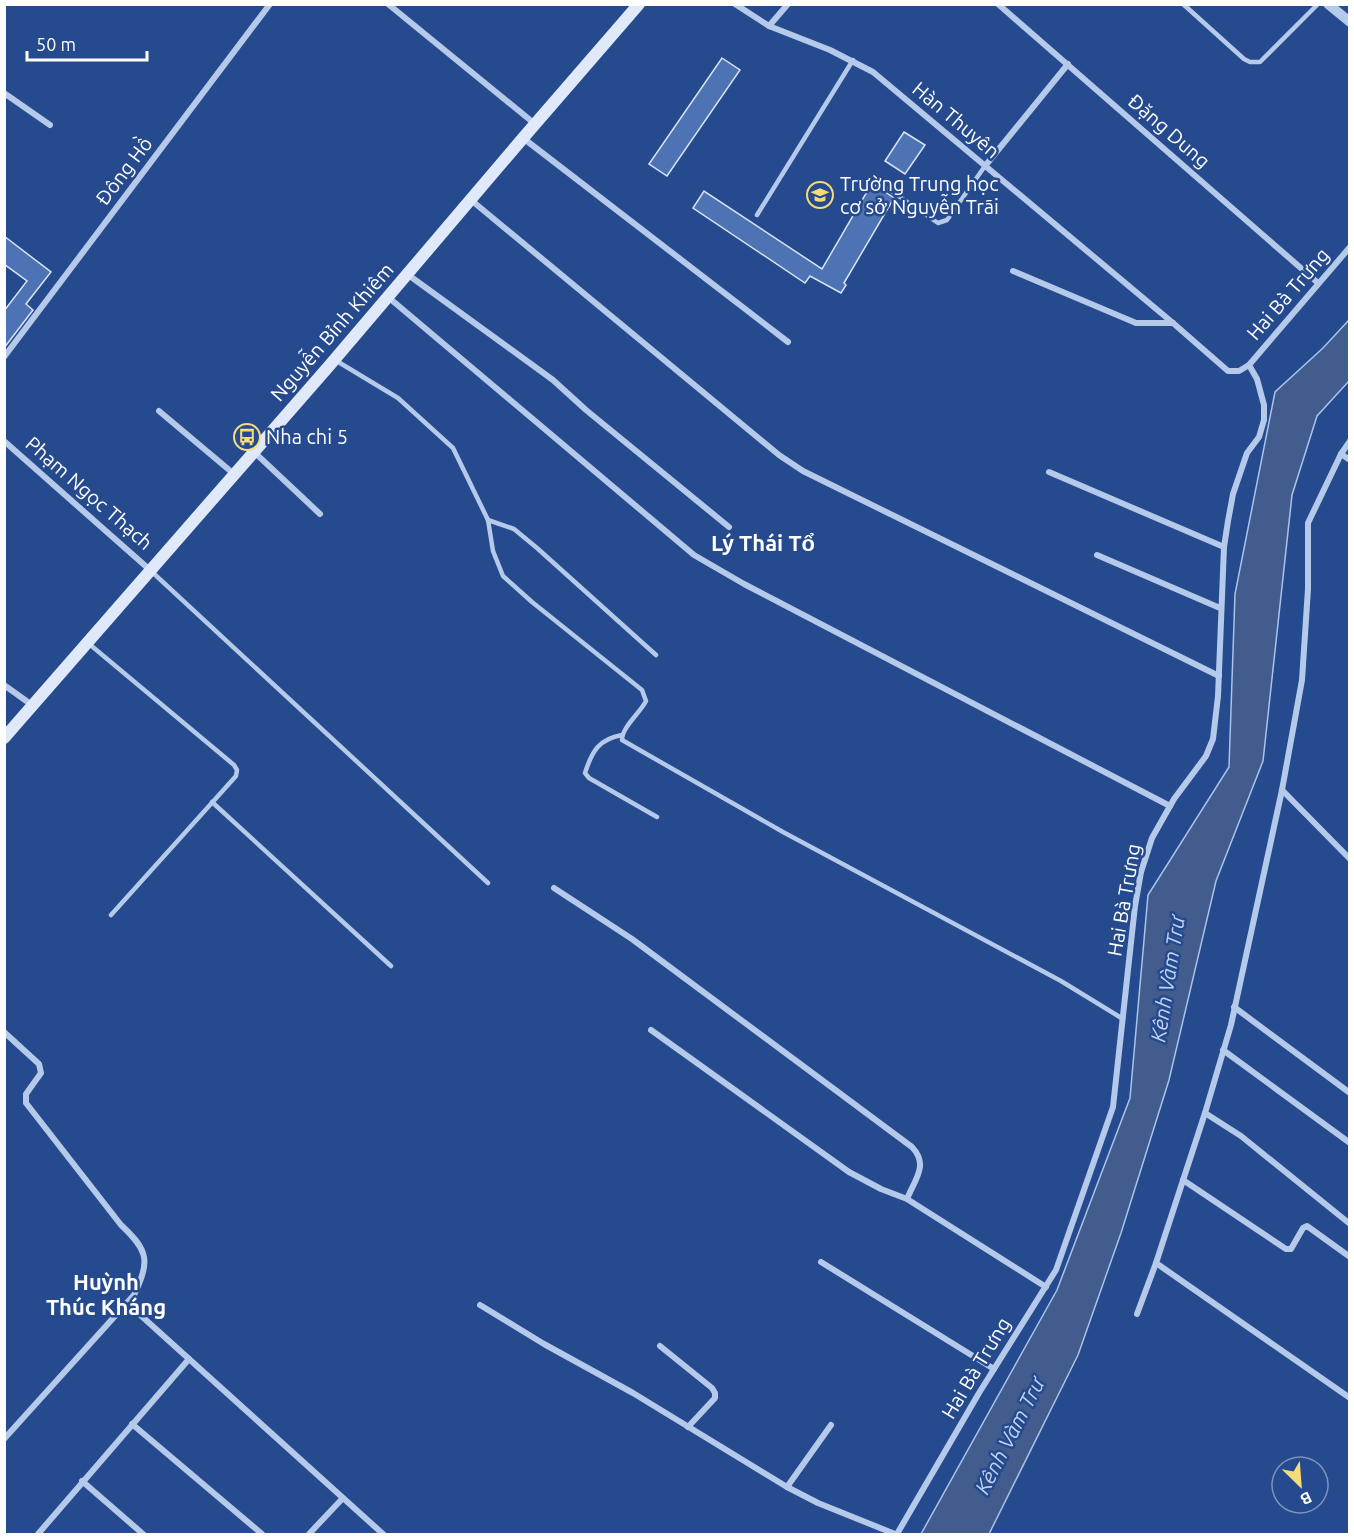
<svg xmlns="http://www.w3.org/2000/svg" width="1354" height="1539" font-family="Ubuntu,sans-serif">
  <style>
    .water { fill: #425c8e; stroke: #a9c3ec; stroke-width: 1.5 }
    .building { fill: #4d73b4; stroke: #d9e5f8; stroke-width: 1.5 }
    .lines { fill: none; stroke-linecap: round; stroke-linejoin: round }
    .service { stroke: #b5c9eb; stroke-width: 4.5 }
    .minor { stroke: #b5c9eb; stroke-width: 6 }
    .tertiary { stroke: #b5c9eb; stroke-width: 10 }
    .secondary { stroke: #e0e9f9; stroke-width: 12 }
    .labels { text-anchor: middle; stroke-width: 5; stroke-linejoin: round; paint-order: stroke }
    .street-label { font-size: 20px; fill: #fff; stroke: #254a8e }
    .poi-label { font-size: 20px; fill: #fff; stroke: #254a8e; text-anchor: start }
    .water-label { font-size: 21px; font-style: italic; fill: #c1d3f2; stroke: #254a8e }
    .quarter-label { font-size: 22px; font-weight: bold; fill: #fff; stroke: #254a8e }
  </style>
  <rect width="100%" height="100%" fill="#254a8e"/>
  <path class="water" d="M1349,320V381L1317,416L1292,495L1263,761L1216,881L1169,1080L1121,1233L1078,1355L989,1534H921L1057,1290L1130,1098L1148,895L1229,767L1235,594L1275,392L1323,348Z"/>
  <g class="building">
    <path d="M722,58L740,70L667,176L649,164Z"/>
    <path d="M904,132L925,145L905,174L885,161Z"/>
    <path d="M872,183L894,198L844,283L846,285L841,293L810,276L805,283L693,208L704,191L822,269Z"/>
    <path d="M4,236L51,272L26,304L33,310L4,348V311L27,281L4,264Z"/>
  </g>
  <g class="lines">
    <g class="service">
      <path d="M1183,4L1244,59L1250,62H1260L1318,4"/>
      <path d="M875,180L938,223L947,220L985,166"/>
      <path d="M757,215L853,60"/>
      <path d="M335,360L398,398L453,448L488,520L493,551L503,576L532,602L642,690L646,701C640,713 622,727 622,740L783,832L1061,981L1123,1019"/>
      <path d="M488,520L514,529L537,548L656,655"/>
      <path d="M151,571L488,883"/>
      <path d="M88,643L234,765L237,770L236,776L111,915"/>
      <path d="M622,735C599,739 592,751 585,773L589,778L657,817"/>
      <path d="M212,802L391,966"/>
    </g>
    <g class="minor">
      <path d="M388,4L535,124"/>
      <path d="M735,4L769,26L830,50L873,72L1173,323L1228,371H1239L1249,365L1350,247"/>
      <path d="M998,4L1318,283"/>
      <path d="M769,26L788,4"/>
      <path d="M4,93L50,125"/>
      <path d="M523,138L788,342"/>
      <path d="M985,166L1068,64"/>
      <path d="M471,200L779,455L803,471L1219,676"/>
      <path d="M1013,271L1136,323H1173"/>
      <path d="M407,274L553,380L586,410L729,527"/>
      <path d="M388,297L694,555L744,584L1170,806"/>
      <path d="M4,357L270,4"/>
      <path d="M159,411L234,474"/>
      <path d="M4,441L150,570"/>
      <path d="M254,452L320,514"/>
      <path d="M1341,454L1350,460"/>
      <path d="M1049,472L1224,547"/>
      <path d="M1097,555L1220,608"/>
      <path d="M4,685L32,705"/>
      <path d="M1282,790L1350,859"/>
      <path d="M554,888L632,939L912,1147C929,1165 915,1179 907,1199"/>
      <path d="M1234,1007L1350,1093"/>
      <path d="M651,1030L849,1172L881,1189L907,1199L1046,1287"/>
      <path d="M4,1032L39,1064L41,1073L26,1094V1103L121,1225C149,1251 150,1261 134,1295L4,1439"/>
      <path d="M1223,1050L1350,1143"/>
      <path d="M1205,1113L1241,1136L1350,1224"/>
      <path d="M1183,1180L1286,1249H1291L1303,1228L1307,1226L1350,1257"/>
      <path d="M821,1262L994,1369"/>
      <path d="M1156,1263L1350,1398"/>
      <path d="M127,1303L383,1534"/>
      <path d="M480,1305L544,1344L633,1393L787,1487L818,1503L895,1534"/>
      <path d="M1137,1314L1156,1263L1205,1113L1231,1025L1282,790L1302,680L1308,589V523L1341,454L1350,441"/>
      <path d="M660,1346L712,1388L715,1393V1398L688,1427"/>
      <path d="M132,1424L262,1534"/>
      <path d="M82,1481L143,1534"/>
      <path d="M787,1487L831,1425"/>
      <path d="M38,1534L189,1359"/>
      <path d="M309,1534L342,1499"/>
      <path d="M897,1534L979,1393L1056,1270L1113,1107L1135,906L1141,872L1152,838L1174,799L1206,756L1213,739L1218,696L1224,547L1228,521L1233,494L1247,453L1259,437L1264,420V405L1257,379L1249,365"/>
    </g>
    <path class="tertiary" d="M1328,4L1350,22"/>
    <path class="secondary" d="M4,738L329,366L523,138L639,4"/>
  </g>
  <defs>
    <symbol id="school-ring" viewBox="-11 -11 22 22"><circle r="9.5" fill="#254a8e" stroke="#f5db79" stroke-width="1.5"/><path d="M0-5L7-2L0 1L-7-2ZM-4 1L0 2.5L4 1V4Q0 6-4 4Z" fill="#f5db79"/></symbol>
    <symbol id="bus-ring" viewBox="-11 -11 22 22"><circle r="9.5" fill="#254a8e" stroke="#f5db79" stroke-width="1.5"/><path d="M-5-6H5V4H4V6H2V4H-2V6H-4V4H-5ZM-3.5-4V0h7V-4ZM-3.5 1.2v1.5H-2V1.2ZM2 1.2v1.5H3.5V1.2Z" fill="#f5db79"/></symbol>
  </defs>
  <g fill-rule="evenodd">
    <use href="#school-ring" x="805" y="180" width="30" height="30"/>
    <use href="#bus-ring" x="232" y="422" width="30" height="30"/>
  </g>
  <g class="labels">
    <g class="street-label">
      <text transform="translate(956 120) rotate(40)" y="7">Hàn Thuyên</text>
      <text transform="translate(1169 131) rotate(41)" y="7">Đặng Dung</text>
      <text transform="translate(124 171) rotate(-53)" y="7">Đông Hồ</text>
      <text transform="translate(1288 294) rotate(-49)" y="7">Hai Bà Trưng</text>
      <text transform="translate(332 332) rotate(-49)" y="7">Nguyễn Bỉnh Khiêm</text>
      <text transform="translate(89 493) rotate(41)" y="7">Phạm Ngọc Thạch</text>
      <text transform="translate(1124 900) rotate(-80)" y="7">Hai Bà Trưng</text>
      <text transform="translate(976 1368) rotate(-59)" y="7">Hai Bà Trưng</text>
    </g>
    <g class="poi-label">
      <text x="840" y="191">Trường Trung học<tspan x="840" dy="23">cơ sở Nguyễn Trãi</tspan></text>
      <text x="266" y="444">Nha chi 5</text>
    </g>
    <g class="water-label">
      <text transform="translate(1168 979) rotate(-81)" y="7">Kênh Vàm Trư</text>
      <text transform="translate(1010 1436) rotate(-63)" y="7">Kênh Vàm Trư</text>
    </g>
    <g class="quarter-label">
      <text x="763" y="551">Lý Thái Tổ</text>
      <text x="106" y="1290">Huỳnh<tspan x="106" dy="25">Thúc Kháng</tspan></text>
    </g>
  </g>
  <rect width="1354" height="1539" fill="none" stroke="#ffffff" stroke-width="12"/>
  <g transform="translate(1300 1485) rotate(155)"><circle r="28" fill="#254a8e" stroke="#7c92bb" stroke-width="1.5"/>
  <path d="M0-4.5L10 22L0 15L-10 22Z" fill="#f5db79"/>
  <text y="-9" font-size="16" font-weight="bold" text-anchor="middle" fill="#ffffff">B</text>
  </g>
  <path d="M27 51v9h120v-9" fill="none" stroke="#ffffff" stroke-width="3"/>
  <text x="36" y="51" font-size="18" fill="#ffffff" stroke="#254a8e" stroke-width="4.5" paint-order="stroke">50 m</text>
</svg>
